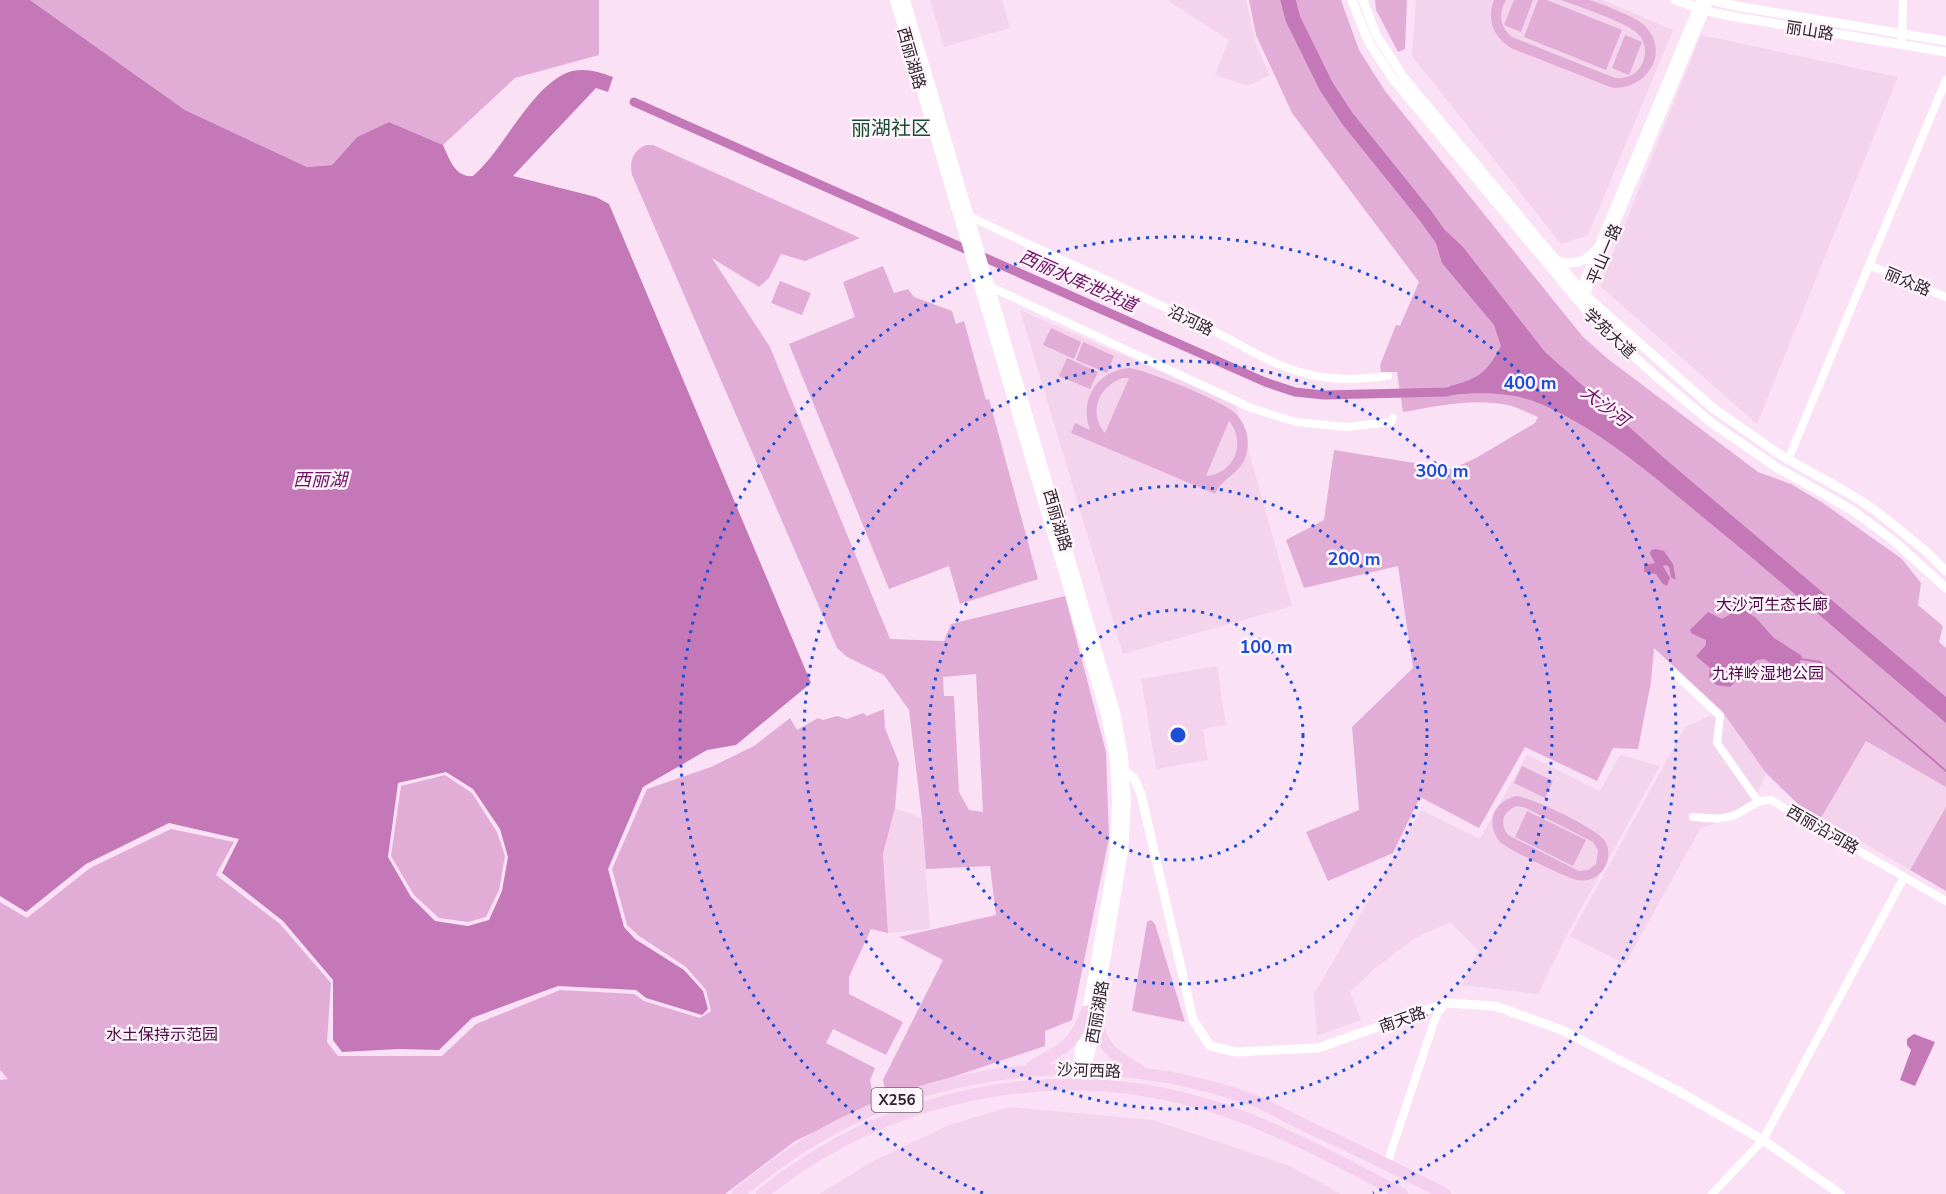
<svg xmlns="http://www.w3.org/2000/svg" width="1946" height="1194" font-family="'Nunito Sans','Noto Sans SC',sans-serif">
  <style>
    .built { fill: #f4d3ed }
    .green { fill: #e1add7; fill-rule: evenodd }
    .water { fill: #c478b7; fill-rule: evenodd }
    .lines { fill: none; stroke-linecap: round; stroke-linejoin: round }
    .stream { stroke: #c478b7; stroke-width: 2 }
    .canal { stroke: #c478b7; stroke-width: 9 }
    .river { stroke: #c478b7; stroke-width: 15 }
    .minor { stroke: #fff; stroke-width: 8 }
    .tertiary { stroke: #fff; stroke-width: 9 }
    .secondary { stroke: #fff; stroke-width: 10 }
    .primary { stroke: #f5d0ee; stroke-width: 12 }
    .ring { fill: none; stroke: #1d4ed8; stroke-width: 3; stroke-dasharray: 3 6 }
    .labels { text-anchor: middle; stroke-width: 5; stroke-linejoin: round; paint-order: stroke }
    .shield { fill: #fef4fc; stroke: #6d636b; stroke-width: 1.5 }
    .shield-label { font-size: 15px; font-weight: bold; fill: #2f252d }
    .street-label { font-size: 16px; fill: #2f252d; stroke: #fef4fc }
    .park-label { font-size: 16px; fill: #4d0546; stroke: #fef4fc }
    .water-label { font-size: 18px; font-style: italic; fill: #6e1064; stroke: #fef4fc }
    .quarter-label { font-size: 20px; fill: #174d2c; stroke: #fef4fc }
    .centre { fill: #1d4ed8; stroke: #fef4fc; stroke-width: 3 }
    .ring-label { font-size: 18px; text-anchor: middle; font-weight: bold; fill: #1d4ed8; stroke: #fef4fc; stroke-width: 5; stroke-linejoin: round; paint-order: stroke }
  </style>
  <rect width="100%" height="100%" fill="#fbe1f6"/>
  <g class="built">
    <path d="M930,0H1002L1010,28L944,47Z"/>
    <path d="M1167,0H1246L1256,44L1270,75L1247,86L1215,75L1229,40Z"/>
    <path d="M1416,0H1603L1673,30L1588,235L1561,244L1412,56Z"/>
    <path d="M1701,35L1898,77L1757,424L1600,286Z"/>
    <path d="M1020,310L1236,405L1292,606L1123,654Z"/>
    <path d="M1217,666L1226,725L1203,729L1208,760L1156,769L1141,679Z"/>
    <path d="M1722,711L1766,773L1751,808L1700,829L1625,964L1570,936L1685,727Z"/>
    <path d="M1866,741L1946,787V807L1910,870L1821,818Z"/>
    <path d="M1527,755L1600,791L1620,755L1660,766L1571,927L1538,994L1462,985L1478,951L1451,922L1415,938L1373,970L1350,992L1361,1020L1317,1036L1314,994L1421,810L1480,839Z"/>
    <path d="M895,808L922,818L930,929L888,933L883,854Z"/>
    <path d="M1010,1107L1153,1120L1290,1166L1341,1194H819L875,1160L949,1125Z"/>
  </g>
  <g class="green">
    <path d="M30,0H599V55L515,78L443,145L389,122L357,137L332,165L307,167L185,110Z"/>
    <path d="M1249,0H1341L1359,50L1385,91L1583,337L1608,359L1758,472L1791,484L1823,503L1902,559L1921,583L1918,605L1943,626L1939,642L1946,648V787L1866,741L1821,818L1800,806L1766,773L1722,711L1654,648L1651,682L1638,749L1613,748L1597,781L1525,747L1479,828L1420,797L1393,853L1328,881L1306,832L1359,810L1352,727L1413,668L1398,566L1304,588L1286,540L1324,520L1334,450L1452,469L1476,458L1535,423L1538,417C1530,414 1521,409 1512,406C1476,397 1438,406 1403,412L1397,372H1381L1380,365L1396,325L1400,326L1419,282L1292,113L1256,35Z"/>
    <path d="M1375,0H1407L1405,49L1398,52L1376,10Z"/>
    <path d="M1494,0H1506C1498,14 1500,27 1512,37L1615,78C1626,79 1637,75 1642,64C1647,54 1646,42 1638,34C1629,23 1577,6 1561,0C1570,0 1580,0 1589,0C1602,4 1634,16 1644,25C1671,51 1648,89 1613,88L1513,49C1494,39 1486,20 1494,0Z"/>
    <path d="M1514,0H1533L1521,32L1504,25Z"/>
    <path d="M1538,0H1547L1622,30L1606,70L1524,37Z"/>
    <path d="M1625,35L1642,42L1629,75L1612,68Z"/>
    <path d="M646,145H653L860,238L805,261L781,254L769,278L759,287L712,258L770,347L890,639L944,641L951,624L1065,596L1106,752L1109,838L1072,1020L1045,1031V1046L887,1099L883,1080L943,960L899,937L996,915L990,866L926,869L922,818L909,710L884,675L847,657L837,648L632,175C629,162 633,150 646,145ZM976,674L983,812L969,810L959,792L954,696H944L943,677Z"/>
    <path d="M883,266L894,293L908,289L914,297L952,311L956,324L964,321L986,400L989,399L1038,579L960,604L949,566L889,589L789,344L855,317L843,282Z"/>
    <path d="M780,281L811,293L802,315L771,303Z"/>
    <path d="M1051,328L1081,342L1074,359L1043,345Z"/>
    <path d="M1083,342L1114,356L1107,373L1076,360Z"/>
    <path d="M1067,358L1098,372L1090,389L1059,376Z"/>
    <path d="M1129,368C1146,370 1224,401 1235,413C1245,423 1250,437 1247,451C1243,474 1223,476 1215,494L1071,433L1075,423L1090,430C1079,399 1097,371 1129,368ZM1123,378H1129L1105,433C1088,413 1098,386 1123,378ZM1229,421C1247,443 1234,474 1206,476Z"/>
    <path d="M884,709L885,728L899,763L895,808L883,854L888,933L871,929L849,977V994L903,1022L886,1055L833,1029L826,1043L875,1068L870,1080L875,1104L795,1141L725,1194H0V1080L8,1079L0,1070V902L27,918L90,868L171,829L234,842L216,875L280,924L331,983L327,1042L338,1056H442L476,1024L560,990L634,994L644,1001L700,1018L711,1011L706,990L686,967L639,936L627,925L612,869L647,789L711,767L754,746L790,718L797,730L818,718L823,720L837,716L847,719L863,713L867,716Z"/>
    <path d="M1522,766L1553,781L1545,798L1514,783Z"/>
    <path d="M445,775L472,793L497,832L505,856L499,890L486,917L468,922L439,918L414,895L391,856L401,786Z"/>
    <path d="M1516,796C1531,797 1598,829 1605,841C1617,862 1596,887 1574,879C1561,875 1509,850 1500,842C1494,835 1491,825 1493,816C1496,805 1505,799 1516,796ZM1517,806L1526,808L1593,842L1598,850L1596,864L1588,870L1579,871L1508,835C1499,823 1503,811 1517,806Z"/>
    <path d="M1946,807V891L1910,870Z"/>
    <path d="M1527,811L1586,840L1573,866L1515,837Z"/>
    <path d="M1151,920L1155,924L1185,1022L1132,1011L1147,922Z"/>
  </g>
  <g class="water">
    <path d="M0,0H30L185,110L307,167L332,165L357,137L389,122L443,145C449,158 455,178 473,176C504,150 533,82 572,71C586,68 600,72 613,77L608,92L596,88L513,176L596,197L609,204L811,683L736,745L707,750L643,787L608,869L624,927L635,939L684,970L703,991L708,1009L702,1015L646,998L636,990L558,986L472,1018L439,1050L399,1049L342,1052L333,1040V980L283,921L222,873L239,839L169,823L86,864L26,912L0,896ZM446,772L473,789L500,829L508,857L502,891L489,920L468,926L435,921L411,897L388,857L398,783Z"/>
    <path d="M1441,231H1446L1463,247L1545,352L1664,458L1946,697V723C1865,655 1786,585 1704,518C1653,476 1601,430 1541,404C1514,392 1480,392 1451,395L1450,386C1479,379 1487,372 1501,346L1494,325L1442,263L1434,237Z"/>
    <path d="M1656,549L1664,551L1673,564L1676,580L1671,577L1669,567L1666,565L1663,566L1670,578L1667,586L1662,583L1656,574L1644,572V565L1655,563L1650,554L1651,550Z"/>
    <path d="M1734,596L1740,598L1741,608L1756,618L1774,638L1802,656L1799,665C1785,670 1776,667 1764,659L1757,660L1730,687L1716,685L1709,677L1710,668L1696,656L1706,645V640L1691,633L1690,630L1708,612L1722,619L1729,615Z"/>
    <path d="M1914,1034L1935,1042L1915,1086L1900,1080L1911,1050L1907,1045V1039Z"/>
  </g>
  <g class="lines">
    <path class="stream" d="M1801,659L1820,662L1946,771"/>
    <path class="canal" d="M634,102L1265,382L1295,392L1324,395L1447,392L1461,388"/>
    <path class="river" d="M1288,0L1293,19L1326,86L1347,118L1425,215L1450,250"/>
    <g class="minor">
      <path d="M1902,45L1903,0"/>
      <path d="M969,216C1046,253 1123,287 1200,324C1238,342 1270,366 1311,375C1337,381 1363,379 1388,376"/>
      <path d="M1869,265L1946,297"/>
      <path d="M989,286L1251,408L1296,422L1346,427L1391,422L1393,418"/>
      <path d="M1788,460L1946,80"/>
      <path d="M1674,673L1720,716L1717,743L1758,801"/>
      <path d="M1693,817C1707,818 1719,820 1732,816C1746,811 1756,799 1771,800L1946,901"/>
      <path d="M1387,1164L1433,1025L1438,1012L1445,1004"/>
      <path d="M1712,1194L1763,1140L1904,877"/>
    </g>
    <g class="tertiary">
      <path d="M1352,0L1368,41L1393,79L1596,322L1658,378L1712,423L1776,467L1852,510L1894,541L1946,588"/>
      <path d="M1363,0L1376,35L1404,78L1586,296L1713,408L1782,456L1850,494L1876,511L1927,552L1946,571"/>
      <path d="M1675,0L1715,13L1736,17L1946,52"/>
      <path d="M1711,0L1736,6L1946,41"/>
      <path d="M1555,260C1571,266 1585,263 1596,250"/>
      <path d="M1579,294L1701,0"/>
      <path d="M1583,300L1709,0"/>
      <path d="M1124,771L1134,778L1141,794L1193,1020L1210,1046L1236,1052L1318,1048L1446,1003L1495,1006L1562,1030L1680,1092L1763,1140L1840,1194"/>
    </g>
    <g class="secondary">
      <path d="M895,0L1106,715L1115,759L1117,802L1115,851L1080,1052L1077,1078"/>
      <path d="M905,0L1115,712L1123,757L1126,801L1123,851L1090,1053L1085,1068L1077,1084"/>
    </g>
    <g class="primary">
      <path d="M1097,1013C1098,1045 1112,1055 1139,1070"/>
      <path d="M1031,1067C1062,1049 1073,1048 1087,1011"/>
      <path d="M738,1194C765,1172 793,1151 823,1134C955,1060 1112,1050 1253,1100C1271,1107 1289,1118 1306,1126C1353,1148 1399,1170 1445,1194"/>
      <path d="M762,1194C886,1094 1054,1058 1208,1105C1276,1126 1339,1161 1402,1194"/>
    </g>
  </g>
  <g class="ring">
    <circle cx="1178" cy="735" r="125"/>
    <circle cx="1178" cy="735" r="249"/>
    <circle cx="1178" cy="735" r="374"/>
    <path d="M983 1193A498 498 0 1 1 1373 1193"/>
  </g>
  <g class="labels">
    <rect class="shield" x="871.5" y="1088" width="51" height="24" rx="4.5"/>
    <g class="shield-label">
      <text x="897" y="1105">X256</text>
    </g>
    <g class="street-label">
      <text transform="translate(1810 30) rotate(9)" y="6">丽山路</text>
      <text transform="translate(912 58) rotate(74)" y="6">西丽湖路</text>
      <text transform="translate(1604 254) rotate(-67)" y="6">平山一路</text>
      <text transform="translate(1908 281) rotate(23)" y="6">丽众路</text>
      <text transform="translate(1191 320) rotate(26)" y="6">沿河路</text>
      <text transform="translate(1610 333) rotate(43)" y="6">学苑大道</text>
      <text transform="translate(1058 520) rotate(74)" y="6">西丽湖路</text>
      <text transform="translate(1823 829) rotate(30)" y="6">西丽沿河路</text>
      <text transform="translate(1097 1012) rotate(-80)" y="6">西丽湖路</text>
      <text transform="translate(1402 1019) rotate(-19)" y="6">南天路</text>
      <text transform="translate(1089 1070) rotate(2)" y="6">沙河西路</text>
    </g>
    <g class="park-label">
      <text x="1772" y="610">大沙河生态长廊</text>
      <text x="1768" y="679">九祥岭湿地公园</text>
      <text x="162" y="1040">水土保持示范园</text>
    </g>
    <g class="water-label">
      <text transform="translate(1078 281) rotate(24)" y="6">西丽水库泄洪道</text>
      <text transform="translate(1605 406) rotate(37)" y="6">大沙河</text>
      <text x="320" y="486">西丽湖</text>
    </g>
    <g class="quarter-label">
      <text x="891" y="135">丽湖社区</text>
    </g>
  </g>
  <circle cx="1178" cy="735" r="9" class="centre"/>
  <g class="ring-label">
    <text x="1530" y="389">400 m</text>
    <text x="1442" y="477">300 m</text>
    <text x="1354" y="565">200 m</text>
    <text x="1266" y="653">100 m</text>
  </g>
</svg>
